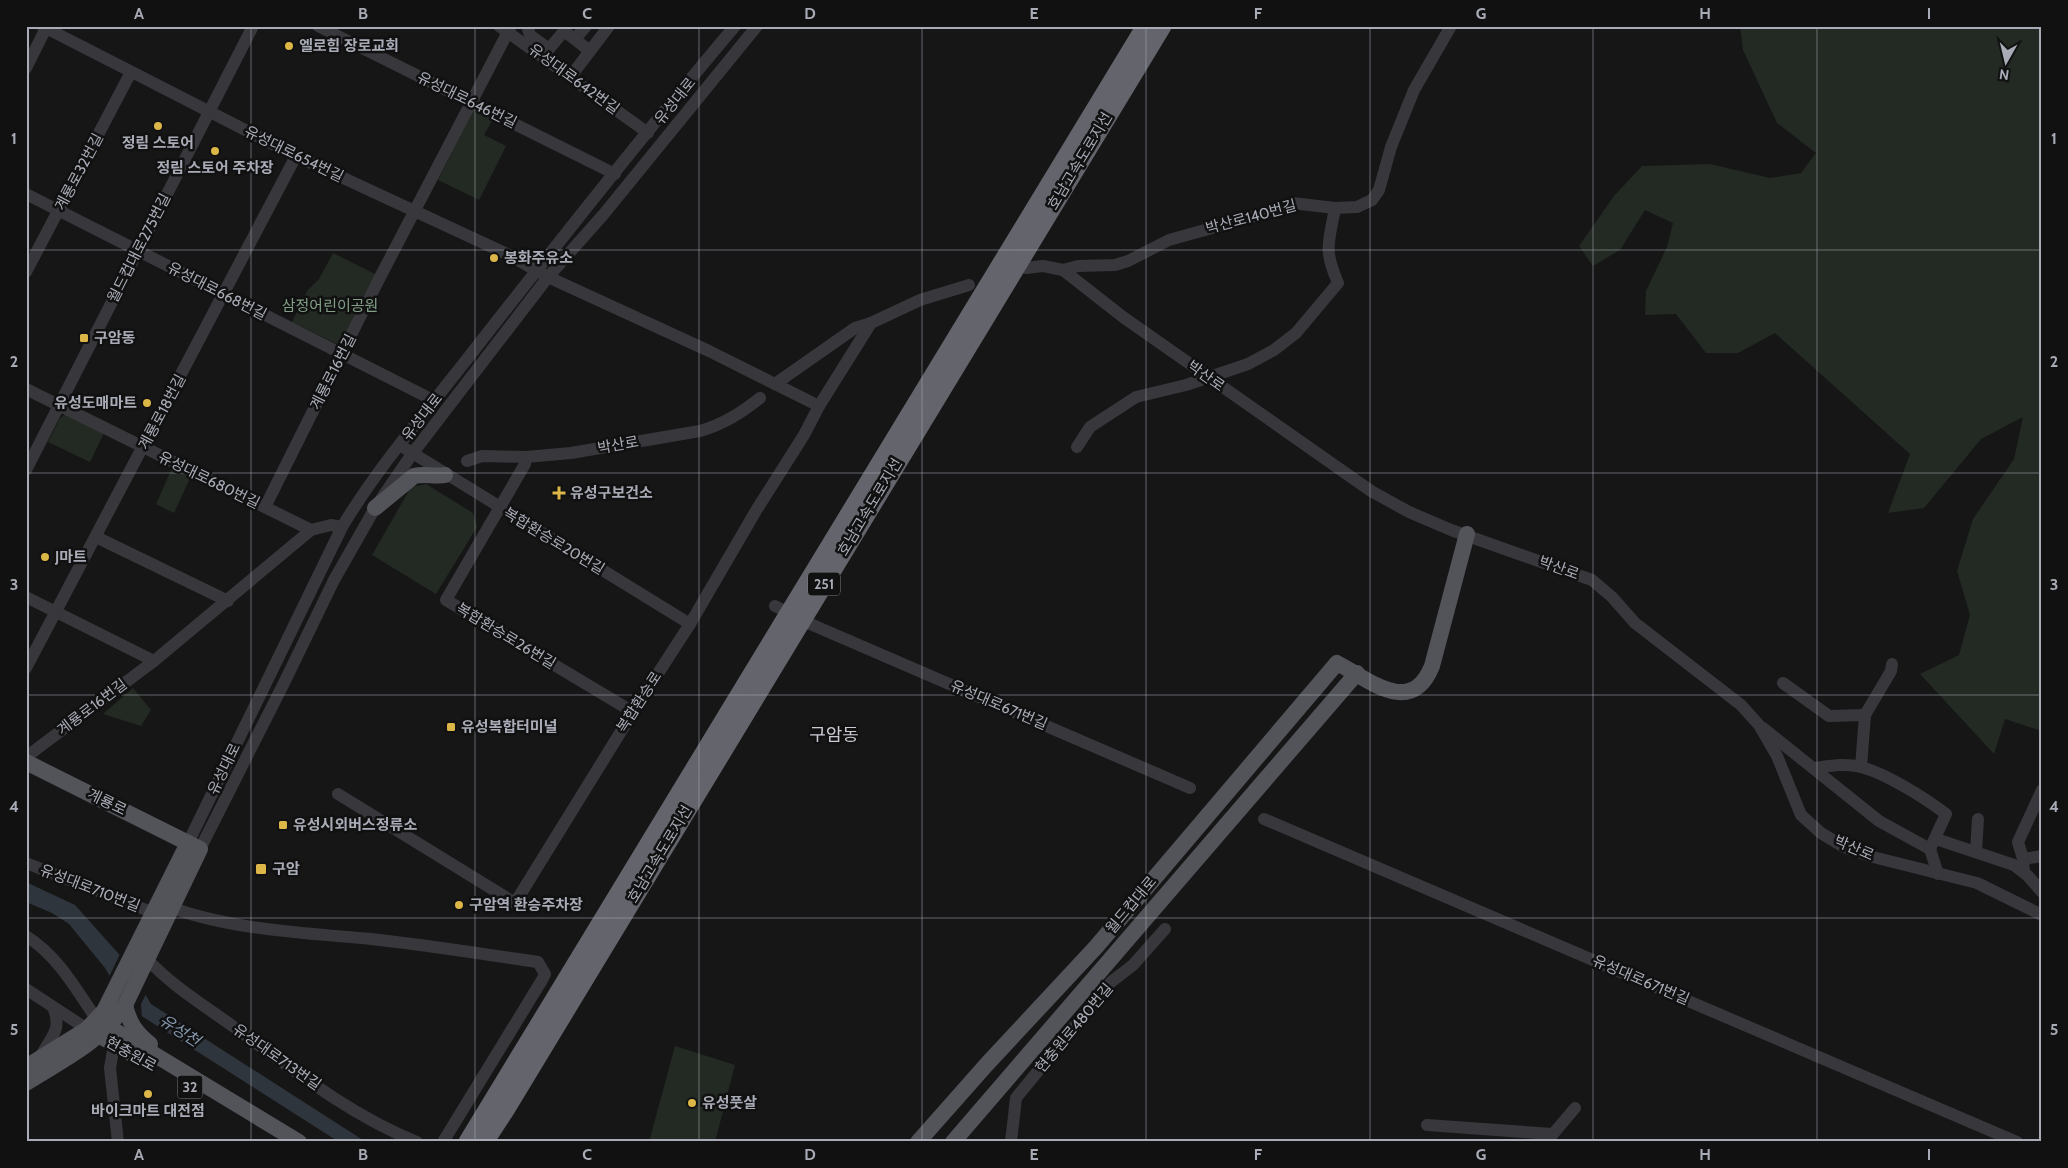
<svg xmlns="http://www.w3.org/2000/svg" width="2068" height="1168" font-family="Cabin,'Noto Sans KR',sans-serif">
  <style>
    .green { fill: #222a23 }
    .water { fill: #2f353c }
    .pier { fill: #161617 }
    .lines { fill: none; stroke-linecap: round; stroke-linejoin: round }
    .minor { stroke: #37373c; stroke-width: 12 }
    .major { stroke: #53545a; stroke-width: 16 }
    .highway { stroke: #64656c; stroke-width: 19 }
    .grid { fill: none; stroke: #a9acb6; stroke-width: 1; stroke-opacity: 0.55 }
    .poi-dot { fill: #ddb648; stroke: #111112; stroke-width: 2 }
    .labels { text-anchor: middle; stroke-width: 5; stroke-linejoin: round; paint-order: stroke }
    .shield { fill: #111112; stroke: #7b7e85; stroke-width: 1 }
    .shield-label { font-size: 14px; font-weight: bold; fill: #a9acb6 }
    .poi-label { font-size: 15px; font-weight: bold; fill: #a9acb6; stroke: #111112; text-anchor: start }
    .street-label { font-size: 15px; fill: #a9acb6; stroke: #111112 }
    .park-label { font-size: 15px; fill: #829f86; stroke: #111112 }
    .water-label { font-size: 16px; font-style: italic; fill: #8497ad; stroke: #111112 }
    .quarter-label { font-size: 18px; fill: #cacbd2; stroke: #111112 }
    .neatline { fill: none; stroke: #a9acb6; stroke-width: 2 }
    .grid-label { font-size: 16px; text-anchor: middle; font-weight: bold; fill: #a9acb6 }
  </style>
  <rect width="100%" height="100%" fill="#161617"/>
  <g class="green">
    <path d="M1740,26H2042V731L2005,719L1994,754L1920,674L1959,655L1970,615L1957,571L1973,519L2014,459L2023,417L1981,439L1924,508L1888,513L1910,454L1775,333L1738,353H1706L1676,314L1645,315L1646,291L1667,247L1673,223L1645,210L1620,250L1593,266L1579,246L1614,196L1642,166L1710,164L1770,178L1801,173L1816,153L1777,123L1743,50Z"/>
    <path d="M475,107L494,117L484,135L506,146L479,200L438,180Z"/>
    <path d="M333,253L375,274L339,345L292,322L308,290L319,279Z"/>
    <path d="M66,414L104,433L90,462L48,442L60,418Z"/>
    <path d="M172,468L191,476L174,513L156,504Z"/>
    <path d="M426,484L473,513L477,527L436,594L372,555L411,487Z"/>
    <path d="M133,688L151,710L141,726L103,714Z"/>
    <path d="M675,1046L735,1065L715,1142H649Z"/>
  </g>
  <path class="water" d="M26,882L75,905L126,962L151,1004L366,1142H339L140,1015L118,990L105,968L69,924L52,913L26,902Z"/>
  <path class="pier" d="M121,952L147,992L141,1004L142,1019L116,992L108,979Z"/>
  <g class="lines">
    <g class="minor">
      <path d="M42,26L296,156L507,254L548,277L709,351L819,406"/>
      <path d="M318,26L615,174"/>
      <path d="M499,26L648,133"/>
      <path d="M530,26L528,29L530,35L549,49L564,31L590,51"/>
      <path d="M575,39L586,26"/>
      <path d="M26,68L47,26"/>
      <path d="M571,76L609,26"/>
      <path d="M26,194L435,401"/>
      <path d="M1026,268L1043,266L1063,270L1123,317L1371,491L1409,512L1451,530L1592,580L1612,597L1635,623L1741,705L1759,725L1777,756L1801,815L1821,833L1844,847L1873,857L1977,883L2042,915"/>
      <path d="M1063,270L1078,266L1115,265L1128,261L1169,240L1255,216L1292,203L1335,208L1357,207L1372,200L1379,190L1391,147L1414,90L1451,26"/>
      <path d="M26,272L131,72"/>
      <path d="M775,384L855,328L871,323L920,300L969,285"/>
      <path d="M26,389L311,530"/>
      <path d="M1077,447L1090,427L1136,397L1186,385L1248,364L1274,350L1296,333L1338,283C1323,248 1329,243 1335,208"/>
      <path d="M406,449L690,624"/>
      <path d="M526,457L525,464L446,600L633,712"/>
      <path d="M467,461L482,456L526,457L571,453L700,431C724,424 741,413 760,398"/>
      <path d="M26,470L253,26"/>
      <path d="M265,507L377,283L511,26"/>
      <path d="M96,537L228,601"/>
      <path d="M26,597L154,661"/>
      <path d="M775,606L781,609"/>
      <path d="M808,623L1190,788"/>
      <path d="M26,668L296,156"/>
      <path d="M1783,683L1829,716L1865,715"/>
      <path d="M1763,728L1879,821L1930,849L1938,874"/>
      <path d="M26,757L154,661L311,530L331,525L342,527"/>
      <path d="M1861,767L1865,715L1891,671L1892,664"/>
      <path d="M1815,768C1830,766 1846,763 1861,767C1887,774 1925,798 1946,814L1930,849"/>
      <path d="M338,794L515,903L633,712L690,624L757,509L804,435L819,406L871,323"/>
      <path d="M1264,819L2017,1142"/>
      <path d="M1936,839L2014,865L2028,876L2042,892"/>
      <path d="M188,843L342,527C381,462 432,405 478,345C562,238 647,130 735,26"/>
      <path d="M200,849L284,683L334,580L375,508L412,454L548,277L603,215L757,26"/>
      <path d="M1976,851L1978,819"/>
      <path d="M2023,859L2042,856"/>
      <path d="M26,863L154,913"/>
      <path d="M2024,872L2023,859L2018,842L2042,790"/>
      <path d="M172,908C234,930 306,933 371,939C427,945 482,954 538,962L545,974L542,980L443,1142"/>
      <path d="M26,936C58,956 76,989 97,1020"/>
      <path d="M147,959C172,986 205,1006 234,1027C292,1069 350,1115 417,1142"/>
      <path d="M26,989L87,1029"/>
      <path d="M114,1045L110,1068L118,1142"/>
      <path d="M40,1058C50,1037 63,1031 53,1007"/>
      <path d="M1427,1125L1552,1134"/>
      <path d="M1548,1140L1575,1108"/>
      <path d="M1011,1142L1016,1098L1111,982L1133,965L1165,929"/>
    </g>
    <g class="major">
      <path d="M375,508L414,476C425,473 435,477 445,475"/>
      <path d="M26,762L200,849L125,1005C100,1043 64,1059 26,1083"/>
      <path d="M125,1005C129,1023 136,1033 150,1044"/>
      <path d="M99,1021L299,1142"/>
      <path d="M91,1031L141,1059"/>
      <path d="M26,1067L87,1029L104,1011L188,843"/>
      <path d="M918,1142L987,1064L1096,947L1337,663C1368,679 1411,718 1432,666L1467,534"/>
      <path d="M953,1142L1357,673"/>
    </g>
    <g class="highway">
      <path d="M468,1142L1146,26"/>
      <path d="M484,1142L505,1110L1162,26"/>
    </g>
  </g>
  <path class="grid" d="M251,26V1142M475,26V1142M699,26V1142M922,26V1142M1146,26V1142M1370,26V1142M1593,26V1142M1817,26V1142M26,250H2042M26,473H2042M26,695H2042M26,918H2042"/>
  <g class="poi-dot">
    <circle cx="289" cy="46" r="5"/>
    <circle cx="158" cy="126" r="5"/>
    <circle cx="215" cy="151" r="5"/>
    <circle cx="494" cy="258" r="5"/>
    <rect x="79" y="333" width="10" height="10" rx="2.5"/>
    <circle cx="147" cy="403" r="5"/>
    <path d="M556.5 485.5h5v5h5v5h-5v5h-5v-5h-5v-5h5z"/>
    <circle cx="45" cy="557" r="5"/>
    <rect x="446" y="722" width="10" height="10" rx="2.5"/>
    <rect x="278" y="820" width="10" height="10" rx="2.5"/>
    <rect x="255" y="863" width="12" height="12" rx="2.5"/>
    <circle cx="459" cy="905" r="5"/>
    <circle cx="148" cy="1094" r="5"/>
    <circle cx="692" cy="1103" r="5"/>
  </g>
  <g class="labels">
    <g class="shield">
      <rect x="808" y="572.5" width="32" height="23" rx="4"/>
      <rect x="177.5" y="1075.5" width="25" height="23" rx="4"/>
    </g>
    <g class="shield-label">
      <text x="824" y="589">251</text>
      <text x="190" y="1092">32</text>
    </g>
    <g class="poi-label">
      <text x="299" y="51">엘로힘 장로교회</text>
      <text x="158" y="148" text-anchor="middle">정림 스토어</text>
      <text x="215" y="173" text-anchor="middle">정림 스토어 주차장</text>
      <text x="504" y="263">봉화주유소</text>
      <text x="94" y="343">구암동</text>
      <text x="137" y="408" text-anchor="end">유성도매마트</text>
      <text x="570" y="498">유성구보건소</text>
      <text x="55" y="562">J마트</text>
      <text x="461" y="732">유성복합터미널</text>
      <text x="293" y="830">유성시외버스정류소</text>
      <text x="272" y="874">구암</text>
      <text x="469" y="910">구암역 환승주차장</text>
      <text x="702" y="1108">유성풋살</text>
      <text x="148" y="1116" text-anchor="middle">바이크마트 대전점</text>
    </g>
    <g class="street-label">
      <text transform="translate(574 79) rotate(36)" y="5">유성대로642번길</text>
      <text transform="translate(467 100) rotate(26)" y="5">유성대로646번길</text>
      <text transform="translate(675 101) rotate(-51)" y="5">유성대로</text>
      <text transform="translate(294 154) rotate(26)" y="5">유성대로654번길</text>
      <text transform="translate(1080 161) rotate(-59)" y="5">호남고속도로지선</text>
      <text transform="translate(79 172) rotate(-62)" y="5">계룡로32번길</text>
      <text transform="translate(1251 217) rotate(-15)" y="5">박산로140번길</text>
      <text transform="translate(139 248) rotate(-63)" y="5">월드컵대로275번길</text>
      <text transform="translate(217 291) rotate(27)" y="5">유성대로668번길</text>
      <text transform="translate(333 372) rotate(-63)" y="5">계룡로16번길</text>
      <text transform="translate(1206 376) rotate(35)" y="5">박산로</text>
      <text transform="translate(162 412) rotate(-62)" y="5">계룡로18번길</text>
      <text transform="translate(422 417) rotate(-52)" y="5">유성대로</text>
      <text transform="translate(618 445) rotate(-10)" y="5">박산로</text>
      <text transform="translate(209 480) rotate(26)" y="5">유성대로680번길</text>
      <text transform="translate(870 507) rotate(-59)" y="5">호남고속도로지선</text>
      <text transform="translate(554 541) rotate(31)" y="5">복합환승로20번길</text>
      <text transform="translate(1559 568) rotate(20)" y="5">박산로</text>
      <text transform="translate(506 636) rotate(31)" y="5">복합환승로26번길</text>
      <text transform="translate(639 702) rotate(-57)" y="5">복합환승로</text>
      <text transform="translate(999 705) rotate(23)" y="5">유성대로671번길</text>
      <text transform="translate(92 707) rotate(-37)" y="5">계룡로16번길</text>
      <text transform="translate(224 769) rotate(-64)" y="5">유성대로</text>
      <text transform="translate(107 802) rotate(26)" y="5">계룡로</text>
      <text transform="translate(1854 848) rotate(23)" y="5">박산로</text>
      <text transform="translate(660 854) rotate(-59)" y="5">호남고속도로지선</text>
      <text transform="translate(90 888) rotate(21)" y="5">유성대로710번길</text>
      <text transform="translate(1131 905) rotate(-50)" y="5">월드컵대로</text>
      <text transform="translate(1641 980) rotate(23)" y="5">유성대로671번길</text>
      <text transform="translate(1074 1028) rotate(-50)" y="5">현충원로480번길</text>
      <text transform="translate(131 1054) rotate(29)" y="5">현충원로</text>
      <text transform="translate(277 1057) rotate(35)" y="5">유성대로713번길</text>
    </g>
    <g class="park-label">
      <text x="330" y="311">삼정어린이공원</text>
    </g>
    <g class="water-label">
      <text transform="translate(180 1030) rotate(33)" y="6">유성천</text>
    </g>
    <g class="quarter-label">
      <text x="834" y="741">구암동</text>
    </g>
  </g>
  <rect width="2068" height="1168" fill="none" stroke="#111112" stroke-width="55"/>
  <g transform="translate(2006 62) rotate(188)" stroke="#111112" stroke-width="4" paint-order="stroke">
  <path d="M0-4L9 19L0 12L-9 19Z" fill="#a9acb6"/>
  <text y="-8" font-size="14" font-weight="bold" text-anchor="middle" fill="#a9acb6">N</text>
  </g>
  <rect x="28" y="28" width="2012" height="1112" class="neatline"/>
  <g class="grid-label">
    <text x="139" y="19">A</text>
    <text x="363" y="19">B</text>
    <text x="587" y="19">C</text>
    <text x="810" y="19">D</text>
    <text x="1034" y="19">E</text>
    <text x="1258" y="19">F</text>
    <text x="1481" y="19">G</text>
    <text x="1705" y="19">H</text>
    <text x="1929" y="19">I</text>
    <text x="14" y="144">1</text>
    <text x="2054" y="144">1</text>
    <text x="14" y="367">2</text>
    <text x="2054" y="367">2</text>
    <text x="14" y="590">3</text>
    <text x="2054" y="590">3</text>
    <text x="14" y="812">4</text>
    <text x="2054" y="812">4</text>
    <text x="14" y="1035">5</text>
    <text x="2054" y="1035">5</text>
    <text x="139" y="1160">A</text>
    <text x="363" y="1160">B</text>
    <text x="587" y="1160">C</text>
    <text x="810" y="1160">D</text>
    <text x="1034" y="1160">E</text>
    <text x="1258" y="1160">F</text>
    <text x="1481" y="1160">G</text>
    <text x="1705" y="1160">H</text>
    <text x="1929" y="1160">I</text>
  </g>
</svg>
